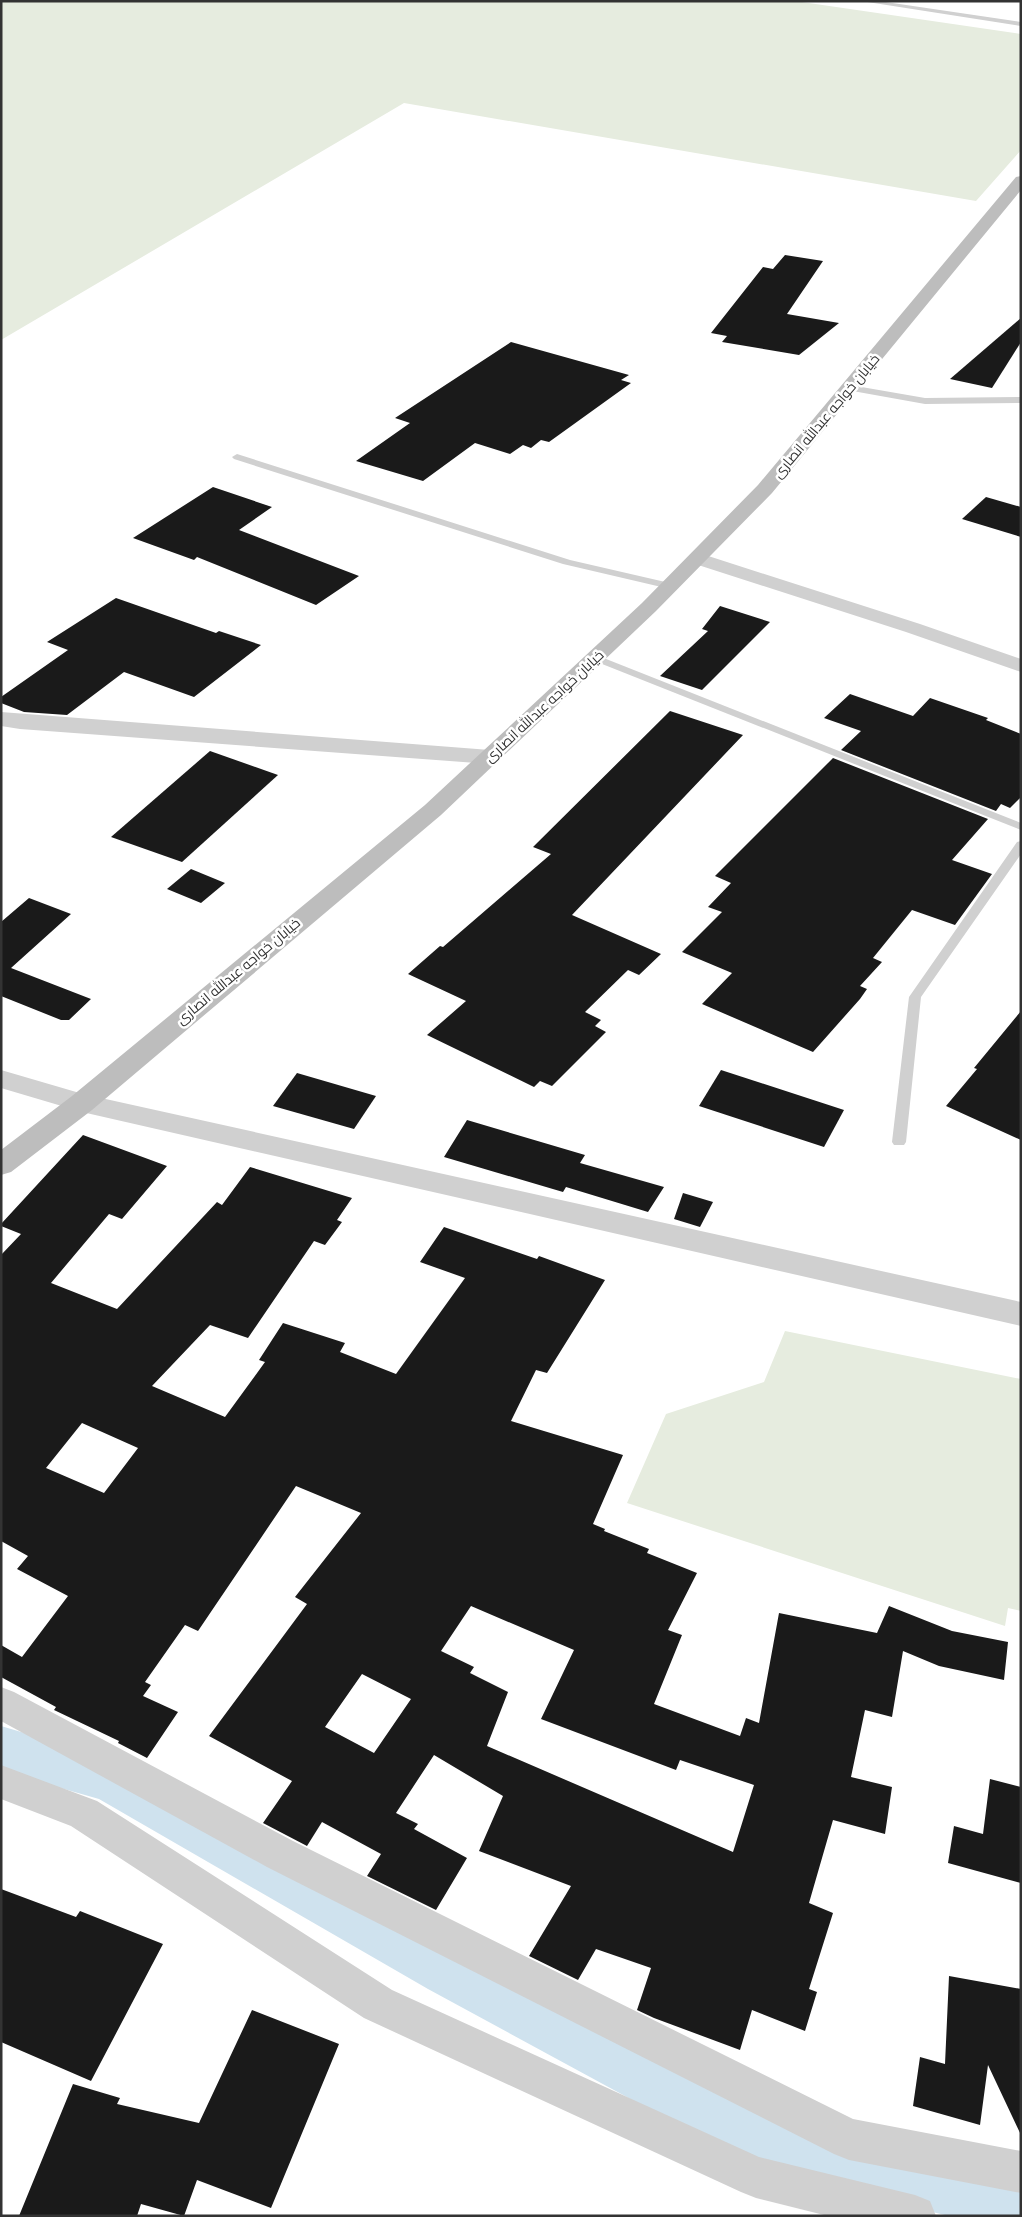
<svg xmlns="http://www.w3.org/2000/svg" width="1022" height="2217" font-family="Karla,Cairo,sans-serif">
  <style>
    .green { fill: #e6ecdf }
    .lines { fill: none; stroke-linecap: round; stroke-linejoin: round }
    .canal { fill: #cfe2ee; fill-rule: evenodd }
    .building { fill: #1a1a1a; fill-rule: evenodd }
    .lane { fill: #d0d0d0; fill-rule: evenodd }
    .street { fill: #d0d0d0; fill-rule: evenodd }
    .secondary { fill: #bdbdbd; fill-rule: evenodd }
    .labels { text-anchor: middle; stroke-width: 5; stroke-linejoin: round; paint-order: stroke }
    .far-street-label { font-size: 14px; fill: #333; stroke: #fff }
  </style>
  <rect width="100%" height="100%" fill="#fff"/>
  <g class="green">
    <path d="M1,1H795L1021,34V150L976,201L404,103L1,340Z"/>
    <path d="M785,1331L1021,1379V1611L1008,1608L1005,1626L627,1503L666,1414L764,1382Z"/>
  </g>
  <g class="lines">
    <path class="canal" d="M1,1726L129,1764L466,1951L780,2119L1021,2175V2216H949L772,2173L752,2165L428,1989L99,1799L1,1771Z"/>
  </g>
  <g class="building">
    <path d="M785,255L823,261L787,314L839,323L799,355L722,342L727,336L711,333L763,267L773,269Z"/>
    <path d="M1021,318V342L992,388L950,379Z"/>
    <path d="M511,342L629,375L621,380L631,383L549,442L541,440L531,448L523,445L510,454L475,443L423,481L356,461L410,423L395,418Z"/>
    <path d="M213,487L272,507L239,530L359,576L316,605L197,557L194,560L133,538Z"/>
    <path d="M986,497L1021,507V537L962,519Z"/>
    <path d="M116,598L216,633L219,631L261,645L194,697L124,672L67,715L24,712L1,703V697L68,650L47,642Z"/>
    <path d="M720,606L770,622L702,690L660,676L708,631L702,629Z"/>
    <path d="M850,694L913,716L930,698L988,718L986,720L1021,734V797L1010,808L1001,804L996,811L841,750L861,731L824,718Z"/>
    <path d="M670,711L743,735L572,915L661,954L639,975L628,970L585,1012L601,1020L595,1026L606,1032L552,1086L540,1081L534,1087L427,1035L466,1001L408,974L440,946L443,947L551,854L533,847Z"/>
    <path d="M210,751L278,775L182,862L111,837Z"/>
    <path d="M833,758L988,819L952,860L992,874L955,925L912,910L873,958L882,962L860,986L867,989L860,999L813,1052L702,1004L732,973L682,952L722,912L708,907L731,883L715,876Z"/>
    <path d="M191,869L225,883L201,903L167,889Z"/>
    <path d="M29,898L71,914L11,968L91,999L69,1020H61L1,996V922Z"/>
    <path d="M1021,1011V1140L946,1106L977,1069L974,1068Z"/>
    <path d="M721,1070L761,1083L844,1110L824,1147L699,1106Z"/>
    <path d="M297,1073L376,1096L354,1129L273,1106Z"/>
    <path d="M467,1120L585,1155L580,1163L664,1187L648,1212L566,1187L563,1192L444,1157Z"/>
    <path d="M83,1135L167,1166L122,1219L109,1214L51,1283L117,1309L217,1202L222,1205L250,1167L352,1198L337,1220L342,1222L325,1245L314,1241L248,1338L210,1325L152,1386L225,1417L265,1362L259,1360L283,1323L345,1343L340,1352L396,1374L465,1278L420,1262L444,1227L537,1259L539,1256L605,1280L547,1373L536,1370L511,1421L623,1455L593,1524L605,1529L604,1531L649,1549L647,1553L697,1573L668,1630L682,1635L654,1704L740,1736L746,1718L759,1723L779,1613L877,1633L889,1606L952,1631L1008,1642L1004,1680L939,1666L903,1651L892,1717L865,1710L851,1777L892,1787L885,1834L833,1820L809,1903L833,1913L809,1989L817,1992L805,2031L752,2010L740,2050L654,2018L637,2010L651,1968L596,1949L578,1980L529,1956L571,1886L479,1851L503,1796L434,1755L396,1813L418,1824L414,1829L467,1858L436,1910L367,1876L381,1854L322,1822L307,1846L263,1823L292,1781L209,1736L307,1604L295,1597L361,1513L296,1486L198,1631L185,1625L145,1682L151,1685L143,1696L178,1712L147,1758L118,1743L119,1741L54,1710L56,1707L1,1677V1645L22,1657L68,1596L17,1569L28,1556L1,1541V1255L21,1234L1,1226V1224ZM82,1423L138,1448L104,1493L46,1468ZM471,1606L574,1650L541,1719L676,1770L680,1760L754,1785L733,1852L487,1746L508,1692L470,1673L474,1667L441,1651ZM362,1674L411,1699L374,1753L325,1727Z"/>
    <path d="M683,1193L713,1202L700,1227L674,1219Z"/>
    <path d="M990,1779L1021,1787V1883L948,1863L954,1826L983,1834Z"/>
    <path d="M1,1889L76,1917L80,1911L163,1944L91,2081L1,2042Z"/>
    <path d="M949,1976L1021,1989V2135L988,2065L980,2125L913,2106L920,2057L945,2064Z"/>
    <path d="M252,2010L339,2044L271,2208L197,2180L184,2216L141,2204L137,2216H19L73,2084L120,2098L117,2104L199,2123Z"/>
  </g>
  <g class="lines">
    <g class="lane">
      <path d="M861,1H879L1021,22V26Z"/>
      <path d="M850,385L925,398L1021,397V403L925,404L847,390V386Z"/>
      <path d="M237,454L570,560L674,584L675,586L670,589L563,564L234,459L232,457Z"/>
      <path d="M596,655L1021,823V830L592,660L591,658Z"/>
      <path d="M1021,841V854L921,997L906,1142L904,1145H894L892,1142L909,997L1017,842Z"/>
    </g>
    <g class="street">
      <path d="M699,553L920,624L1021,659V672L906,632L692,563L689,559L692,555Z"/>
      <path d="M1,712L490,750L498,752L501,757L498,762L490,764L20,729L1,726Z"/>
      <path d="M1,1070L83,1094L1021,1302V1326L82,1112L1,1088Z"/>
      <path d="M1,1687L14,1692L293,1841L853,2119L1021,2151V2193L849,2160L834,2154L267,1867L1,1721Z"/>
      <path d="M1,1765L97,1801L392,1990L759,2157L915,2195L930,2201L936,2216H828L756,2198L741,2192L364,2018L71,1826L1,1799Z"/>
    </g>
    <path class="secondary" d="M1021,176V190L772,493L656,611L441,815L92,1110L11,1172L1,1175V1150L72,1096L425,805L642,603L758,485L1016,177Z"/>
  </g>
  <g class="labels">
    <g class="far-street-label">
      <text transform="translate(826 416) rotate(-50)" y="5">خیابان خواجه عبدالله انصاری</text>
      <text transform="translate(544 706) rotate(-43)" y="5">خیابان خواجه عبدالله انصاری</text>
      <text transform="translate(238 971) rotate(-40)" y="5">خیابان خواجه عبدالله انصاری</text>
    </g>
  </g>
  <rect width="1022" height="2217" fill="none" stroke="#333333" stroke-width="5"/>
</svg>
